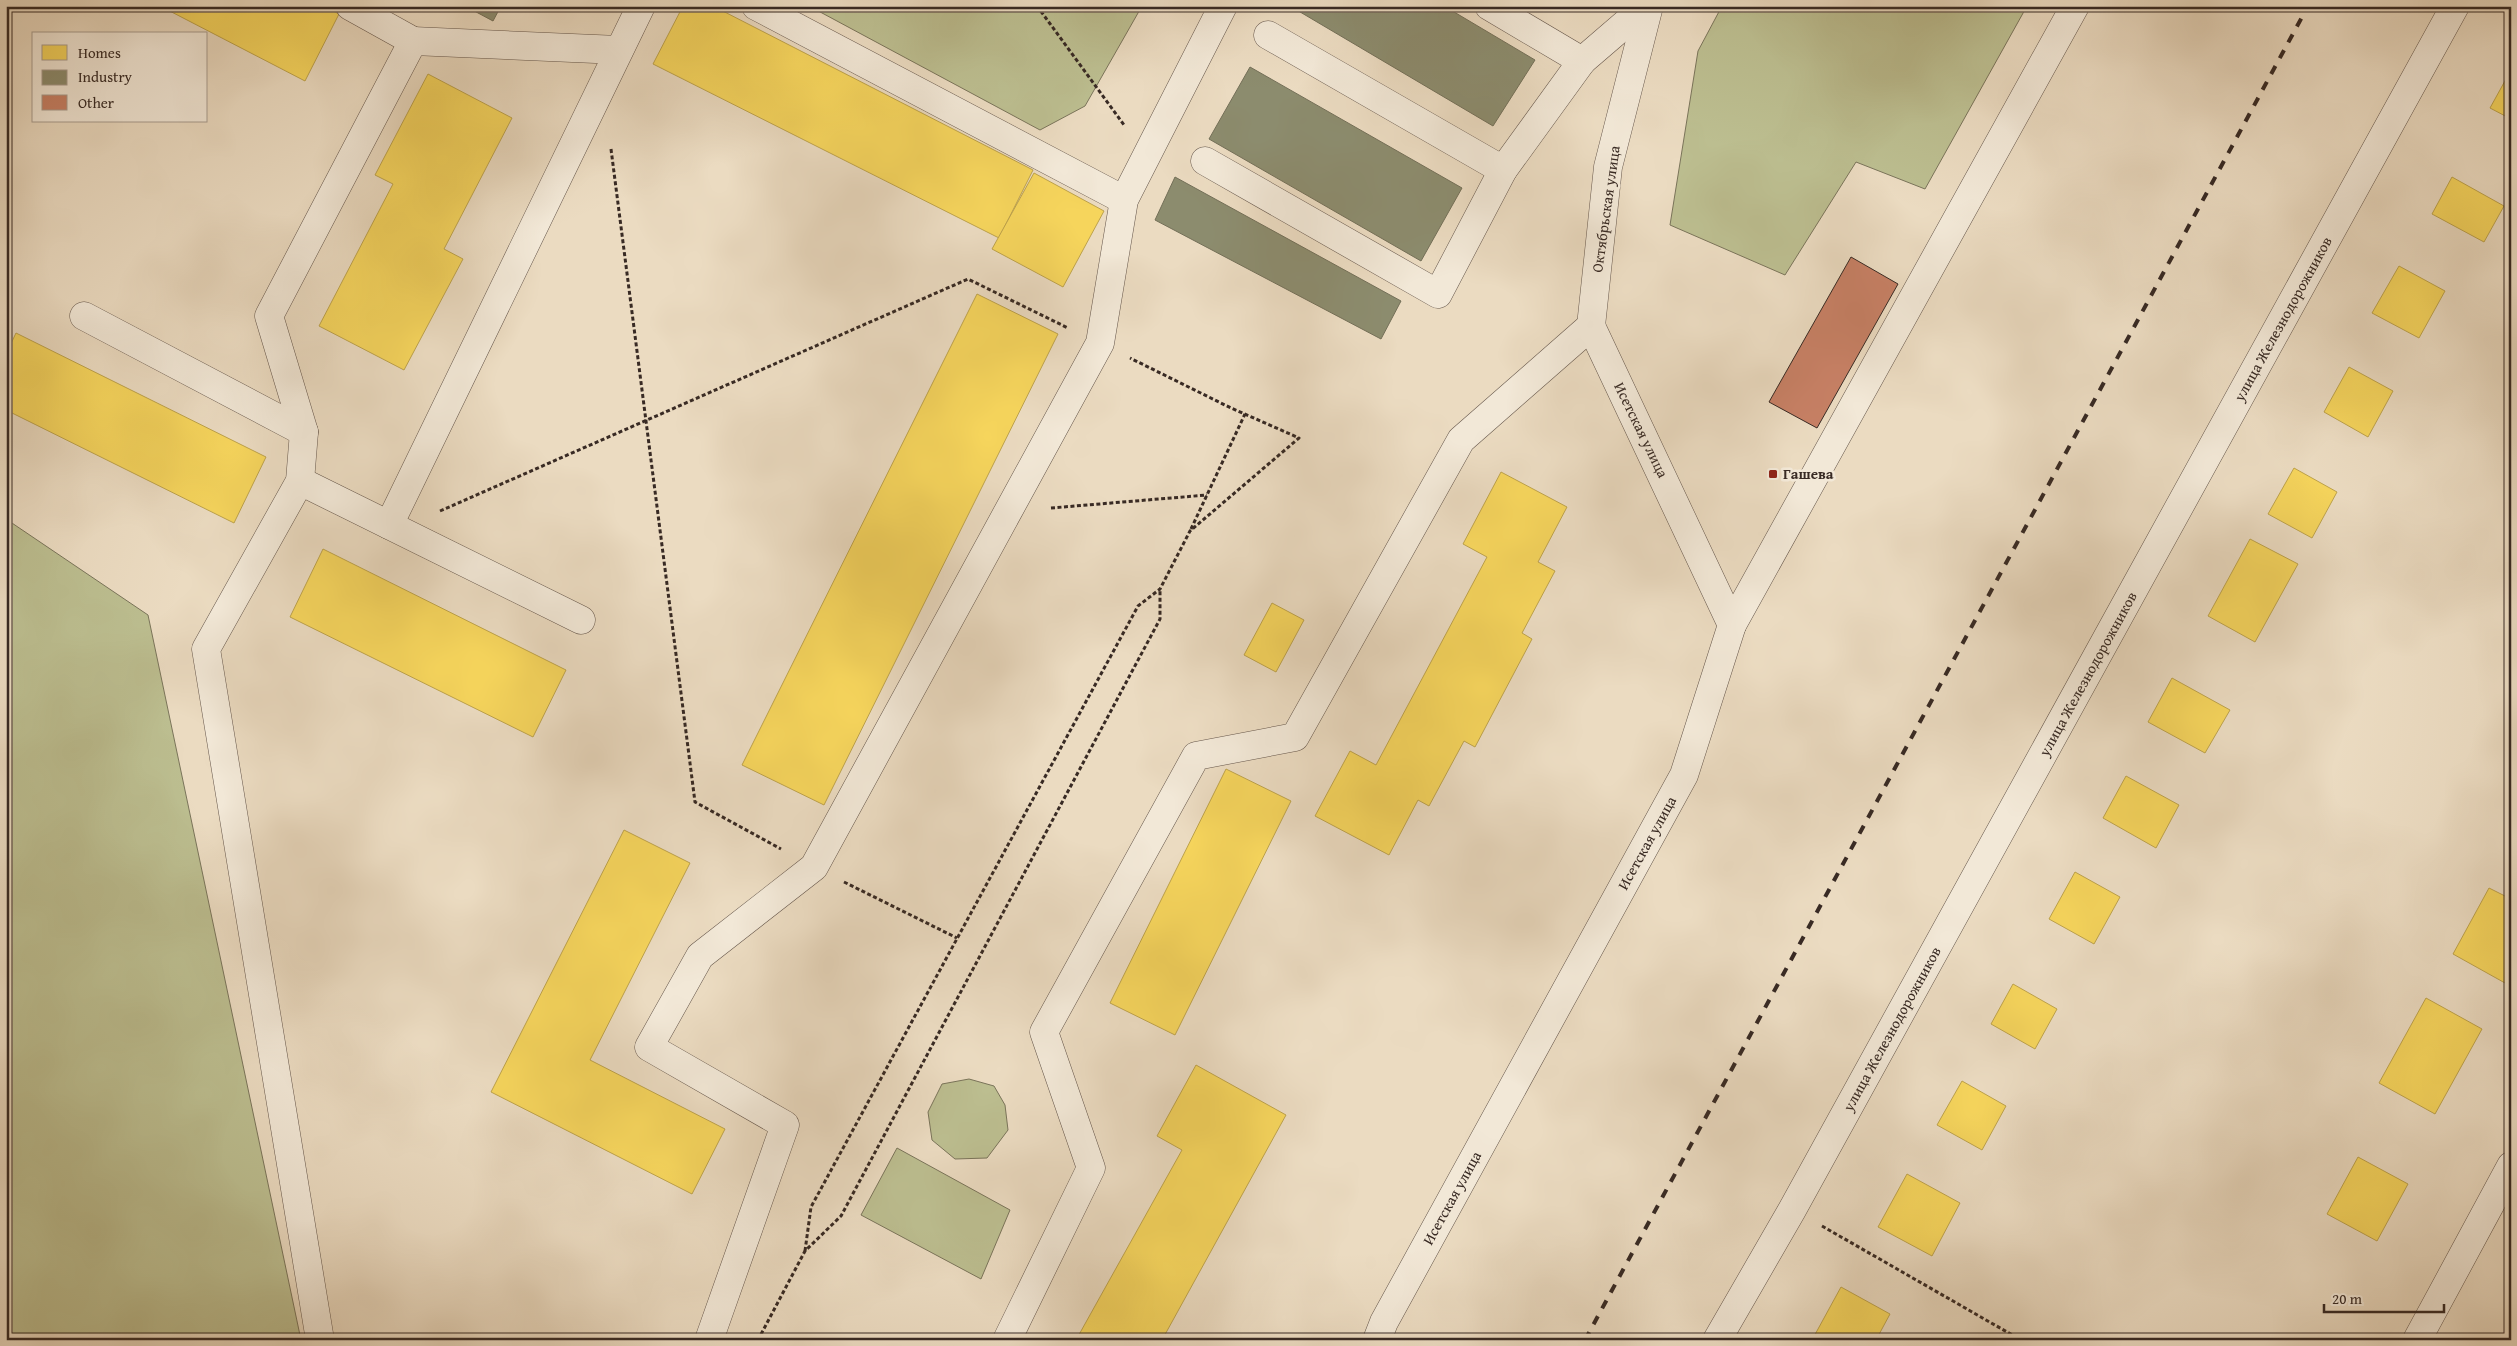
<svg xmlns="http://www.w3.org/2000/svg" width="2517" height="1346" font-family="'Gentium Book Plus',serif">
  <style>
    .green { fill: #bcbe90; stroke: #7a745a }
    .homes { fill: #f6d55c; stroke: #bda24b }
    .industry { fill: #8c8c6e; stroke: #736f58 }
    .building { fill: #c78065; stroke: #382a24 }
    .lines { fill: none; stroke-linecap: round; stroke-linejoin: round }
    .minor-casing { stroke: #65564b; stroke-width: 29 }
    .path { stroke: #382a24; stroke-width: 3; stroke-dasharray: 4 2.5; stroke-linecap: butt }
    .minor { stroke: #f2e8d7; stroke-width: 28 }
    .rail { stroke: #382a24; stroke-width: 4; stroke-dasharray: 9 9; stroke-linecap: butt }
    .poi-dot { fill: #8f2418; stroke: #f2e8d7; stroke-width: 2 }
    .labels { text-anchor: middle; stroke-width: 5; stroke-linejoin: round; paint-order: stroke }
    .street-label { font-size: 15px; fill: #382a24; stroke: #f2e8d7 }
    .poi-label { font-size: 15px; font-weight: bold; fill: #382a24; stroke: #f2e8d7; text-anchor: start }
  </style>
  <rect width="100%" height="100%" fill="#ebdbc1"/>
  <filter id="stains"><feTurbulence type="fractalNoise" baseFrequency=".004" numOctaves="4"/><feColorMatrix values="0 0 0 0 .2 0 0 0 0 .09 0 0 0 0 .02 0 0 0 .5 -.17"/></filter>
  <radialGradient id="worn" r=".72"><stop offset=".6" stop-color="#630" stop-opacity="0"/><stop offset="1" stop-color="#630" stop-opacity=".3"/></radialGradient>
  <g class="green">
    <path d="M809,6H1142L1085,106L1040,130Z"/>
    <path d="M1722,6H2027L1925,189L1856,162L1785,275L1670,225L1698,51Z"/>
    <path d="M6,519L148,615L301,1340H6Z"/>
    <path d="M969,1079L994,1086L1005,1105L1008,1130L987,1158L955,1159L932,1140L928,1112L942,1084Z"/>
    <path d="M897,1148L1010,1210L981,1279L861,1215Z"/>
  </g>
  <g class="homes">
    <path d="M160,6H324L339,14L305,81Z"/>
    <path d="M683,6H713L1033,170L999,238L653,64Z"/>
    <path d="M2511,70V119L2490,108Z"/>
    <path d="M428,74L512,118L444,249L463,259L404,370L319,326L393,184L375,175Z"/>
    <path d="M1034,173L1104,211L1063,287L992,249Z"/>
    <path d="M2452,177L2504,206L2484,242L2432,214Z"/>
    <path d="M2399,266L2445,291L2419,338L2372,313Z"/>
    <path d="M977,294L1058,334L824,805L742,765Z"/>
    <path d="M16,333L266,457L234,523L6,410V354Z"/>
    <path d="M2349,367L2393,391L2368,437L2324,412Z"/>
    <path d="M2294,468L2337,492L2312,538L2268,514Z"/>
    <path d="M1501,472L1567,507L1538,562L1555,571L1522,633L1532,639L1475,747L1464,741L1429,806L1418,800L1389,855L1315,816L1350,751L1376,765L1487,557L1463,544Z"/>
    <path d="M2250,539L2298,564L2255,642L2208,616Z"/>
    <path d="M323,549L566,670L533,737L290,617Z"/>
    <path d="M1272,603L1304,620L1276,672L1244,655Z"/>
    <path d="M2172,678L2230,710L2205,753L2148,722Z"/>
    <path d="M1226,769L1291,801L1175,1035L1110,1003Z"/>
    <path d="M2126,776L2179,805L2156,848L2103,818Z"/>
    <path d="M624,830L690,863L590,1060L725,1129L692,1194L491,1092Z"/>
    <path d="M2075,872L2120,897L2094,944L2049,919Z"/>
    <path d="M2489,888L2511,899V972L2505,983L2453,954Z"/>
    <path d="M2013,984L2057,1009L2035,1049L1991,1024Z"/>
    <path d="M2426,998L2482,1029L2435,1114L2379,1083Z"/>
    <path d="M1196,1065L1286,1115L1162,1340H1076L1182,1150L1157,1136Z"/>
    <path d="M1962,1081L2006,1106L1982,1150L1937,1125Z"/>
    <path d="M2358,1157L2408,1184L2377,1241L2327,1214Z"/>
    <path d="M1907,1174L1960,1203L1932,1256L1878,1227Z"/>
    <path d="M1841,1287L1890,1314L1876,1340H1812Z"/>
  </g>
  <g class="industry">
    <path d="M465,6H501L493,21Z"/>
    <path d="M1290,6H1444L1535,60L1493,126Z"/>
    <path d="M1250,67L1462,188L1421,261L1209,139Z"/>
    <path d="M1175,177L1401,301L1381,339L1155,220Z"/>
  </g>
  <path class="building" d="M1851,257L1898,284L1817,428L1769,402Z"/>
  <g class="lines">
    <defs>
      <g id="minor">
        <path d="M756,6L1124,200"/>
        <path d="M1489,6L1582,61"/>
        <path d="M1268,35L1503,170"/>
        <path d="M413,41L619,50"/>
        <path d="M1205,161L1438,294L1503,170L1582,61L1646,6"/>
        <path d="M84,316L304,432"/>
        <path d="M1591,326L1608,167L1649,6"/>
        <path d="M300,481L581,620"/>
        <path d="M389,525L641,6"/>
        <path d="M1732,625L2075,6"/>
        <path d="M320,1340L206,649L300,481L304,432L269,316L413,41L350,6"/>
        <path d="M709,1340L785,1125L649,1047L700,956L814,867L1100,343L1124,200L1223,6"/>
        <path d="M1007,1340L1091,1168L1044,1032L1196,756L1295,737L1461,440L1591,326"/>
        <path d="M1377,1340L1384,1322L1684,775L1732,625L1591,326"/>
        <path d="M1717,1340L1792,1210L2455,6"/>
        <path d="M2417,1340L2511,1166"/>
      </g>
    </defs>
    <use href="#minor" class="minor-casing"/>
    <g class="path">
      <path d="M1037,6L1124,125"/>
      <path d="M611,149L695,802L781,849"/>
      <path d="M1051,508L1207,495"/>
      <path d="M440,511L968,279L1068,328"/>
      <path d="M1191,529L1245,414"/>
      <path d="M844,882L957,938"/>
      <path d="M1822,1226L2021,1340"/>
      <path d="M805,1251L811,1207L1138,606L1160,589L1190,531L1299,438L1231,408L1130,358"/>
      <path d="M758,1340L805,1251L841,1216L1160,619V590"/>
    </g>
    <use href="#minor" class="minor"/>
    <path class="rail" d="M1585,1340L2308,6"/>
  </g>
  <rect class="poi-dot" x="1768" y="469" width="10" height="10" rx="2.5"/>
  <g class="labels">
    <g class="street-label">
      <text transform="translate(1606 209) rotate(-82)" y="5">Октябрьская улица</text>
      <text transform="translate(2283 319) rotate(-61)" y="5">улица Железнодорожников</text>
      <text transform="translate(1641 430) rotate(64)" y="5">Исетская улица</text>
      <text transform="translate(2088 674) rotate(-61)" y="5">улица Железнодорожников</text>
      <text transform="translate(1647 843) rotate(-61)" y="5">Исетская улица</text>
      <text transform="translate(1892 1029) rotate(-61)" y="5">улица Железнодорожников</text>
      <text transform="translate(1452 1198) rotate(-61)" y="5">Исетская улица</text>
    </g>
    <g class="poi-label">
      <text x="1783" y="479">Гашева</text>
    </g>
  </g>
  <rect width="2517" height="1346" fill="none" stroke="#ebdbc1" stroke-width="25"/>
  <rect x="8" y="8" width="2502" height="1331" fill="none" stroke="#382a24" stroke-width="2.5"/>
  <rect x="12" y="12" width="2492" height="1321" fill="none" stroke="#382a24"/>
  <rect x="32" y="32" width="175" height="90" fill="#f2e8d7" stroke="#a89c8f"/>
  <rect x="42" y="45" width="25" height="15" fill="#f6d55c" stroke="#a89c8f"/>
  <text x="78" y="58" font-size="15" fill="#382a24">Homes</text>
  <rect x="42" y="70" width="25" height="15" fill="#8c8c6e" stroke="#a89c8f"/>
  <text x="78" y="82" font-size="15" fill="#382a24">Industry</text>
  <rect x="42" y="95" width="25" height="15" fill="#c78065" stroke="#a89c8f"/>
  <text x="78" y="108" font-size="15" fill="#382a24">Other</text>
  <path d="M2324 1304v8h120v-8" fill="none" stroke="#382a24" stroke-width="2.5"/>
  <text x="2332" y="1304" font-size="15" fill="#382a24" stroke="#f2e8d7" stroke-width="4" paint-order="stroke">20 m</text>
  <rect width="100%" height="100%" filter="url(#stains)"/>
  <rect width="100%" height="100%" fill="url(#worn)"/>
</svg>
